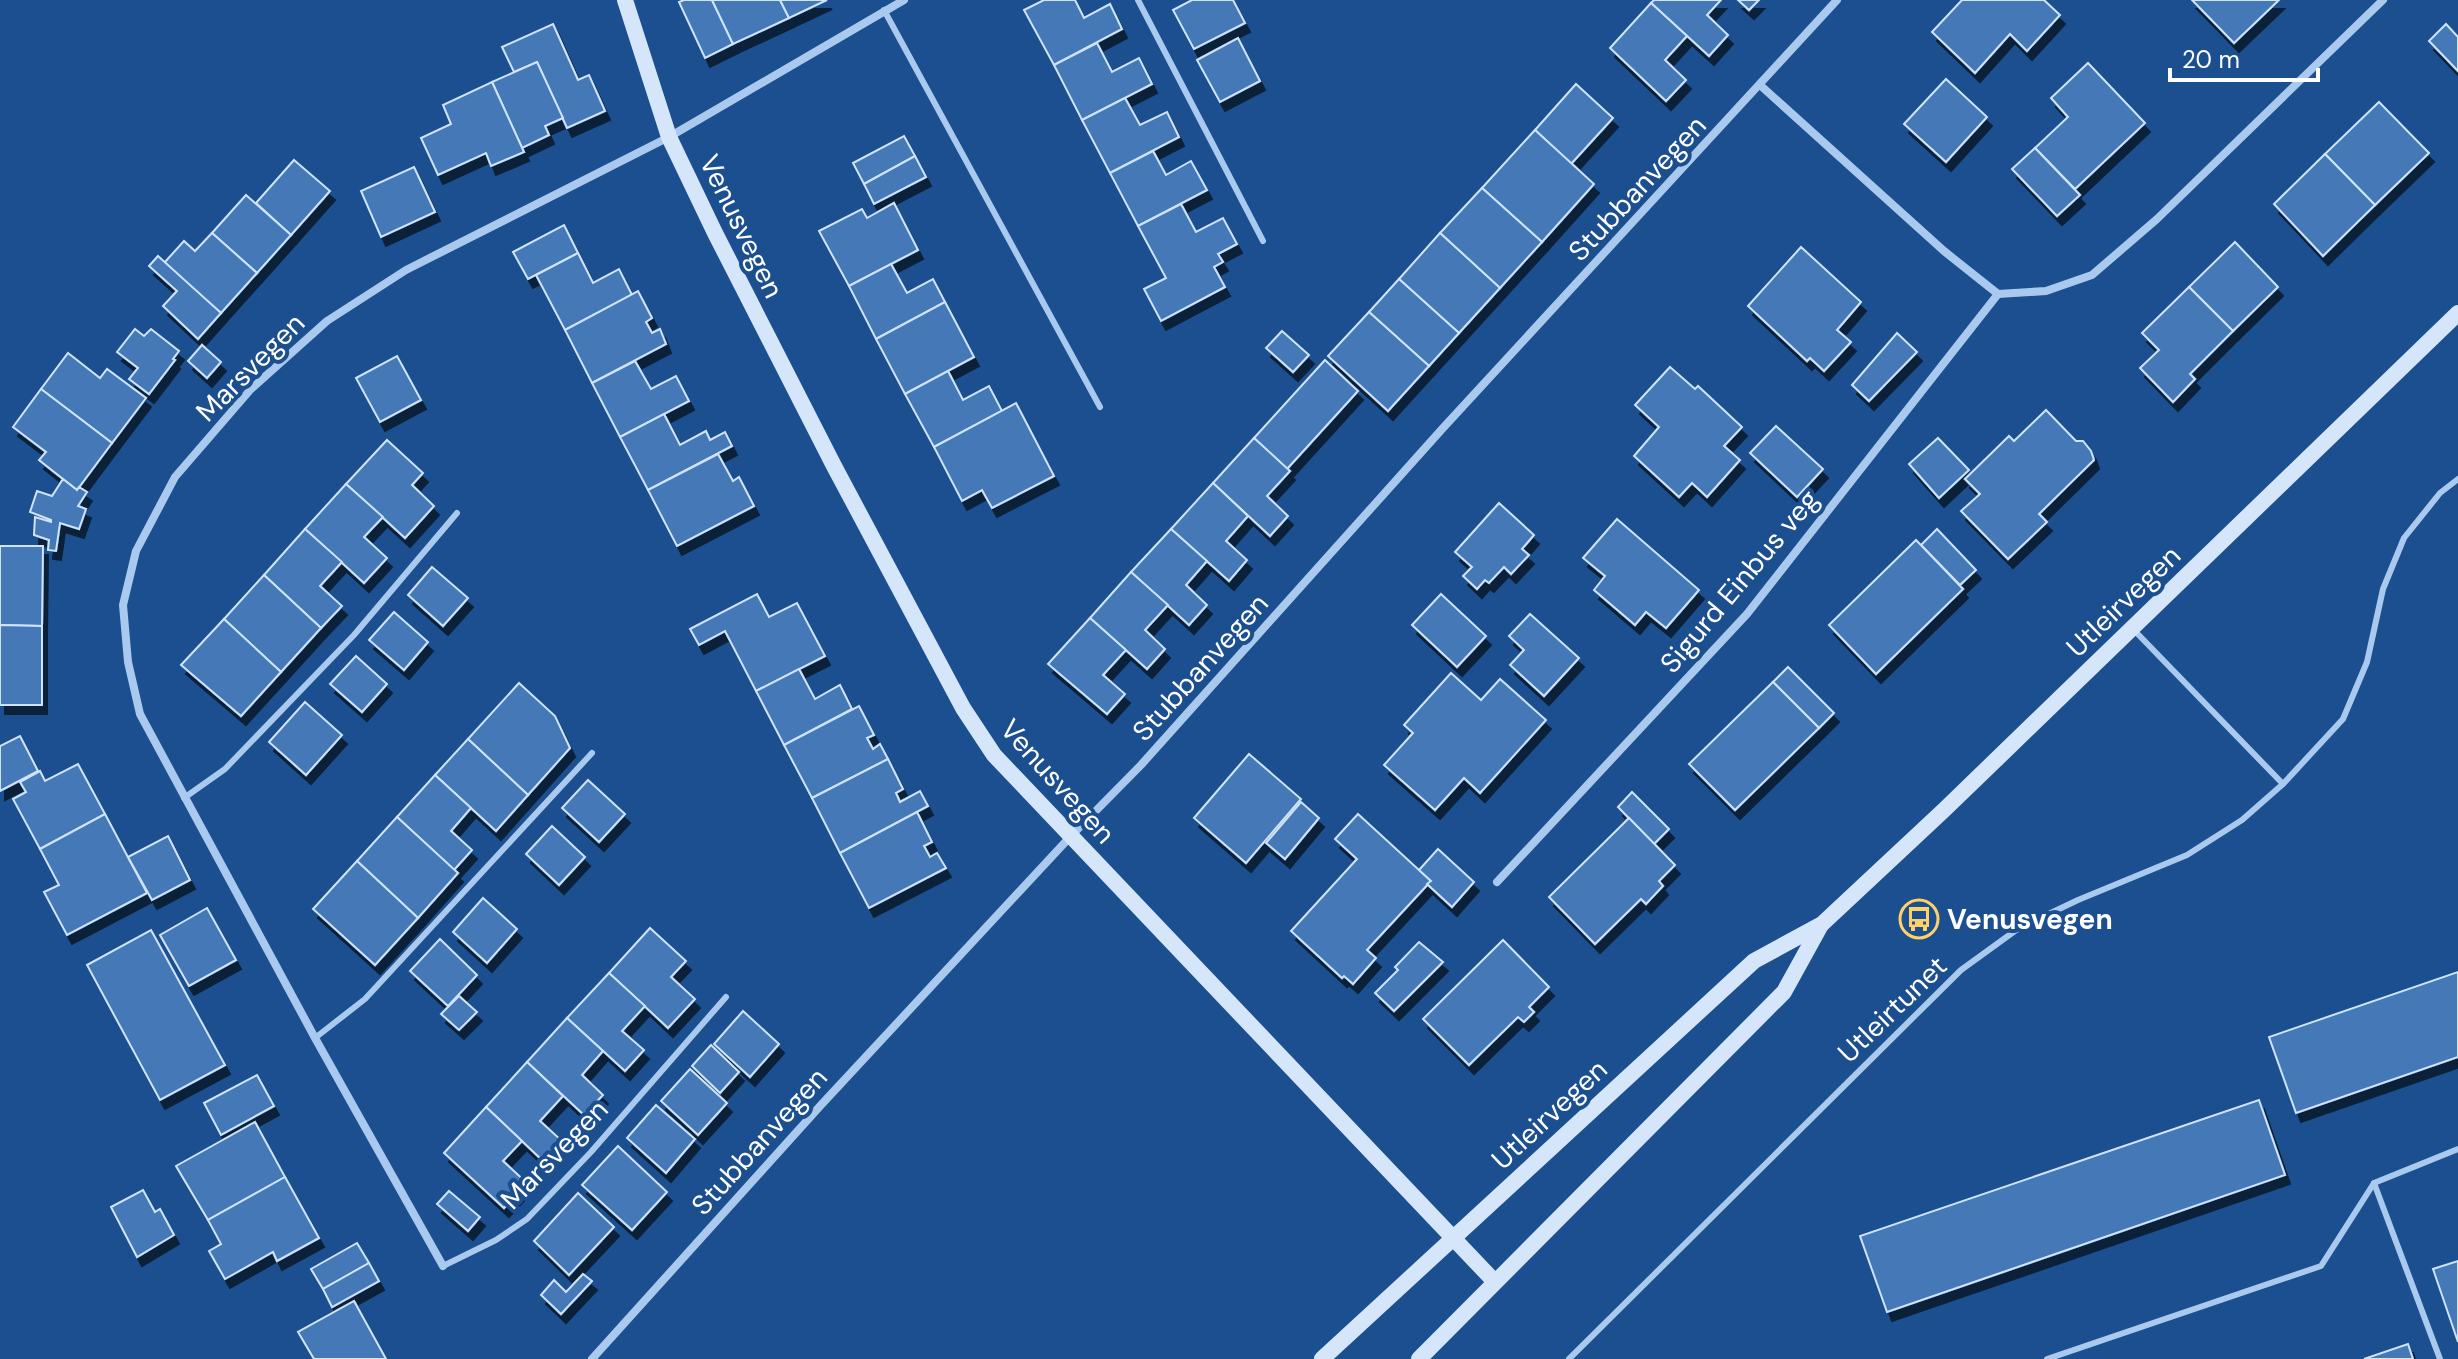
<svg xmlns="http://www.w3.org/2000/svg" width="2458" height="1359" font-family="'DM Sans',sans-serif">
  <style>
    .building { fill: #4478b7; stroke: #cfe3fa; stroke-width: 2; filter: url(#shadow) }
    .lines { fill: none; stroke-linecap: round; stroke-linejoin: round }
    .lane { stroke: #a9c9ee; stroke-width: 6 }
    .street { stroke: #a9c9ee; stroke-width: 8 }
    .secondary { stroke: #d6e6fa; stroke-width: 16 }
    .labels { text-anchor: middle; stroke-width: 8; stroke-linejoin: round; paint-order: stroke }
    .street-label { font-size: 28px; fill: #fff; stroke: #1b4f8f }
    .poi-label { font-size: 28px; font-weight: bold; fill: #fff; stroke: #1b4f8f; text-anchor: start }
  </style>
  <defs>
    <filter id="shadow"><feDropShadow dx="5" dy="9" stdDeviation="0" flood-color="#0009"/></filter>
  </defs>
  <rect width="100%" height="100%" fill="#1b4f8f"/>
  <g class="building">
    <path d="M684,0H712L733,44L705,58L679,2Z"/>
    <path d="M712,0H780L789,18L733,44Z"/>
    <path d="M780,0H827L789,18Z"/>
    <path d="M1044,0H1075L1084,18L1110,4L1122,29L1054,65L1024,10Z"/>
    <path d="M1192,0H1233L1245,23L1194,49L1173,10Z"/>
    <path d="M1654,0H1721L1707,15L1728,35L1709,56L1651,3Z"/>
    <path d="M1738,0H1759L1749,10Z"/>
    <path d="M1962,0H2044L2060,15L2027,51L2010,34L1975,73L1932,32Z"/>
    <path d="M2192,0H2279L2234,43Z"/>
    <path d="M1651,3L1687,36L1665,60L1686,80L1666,101L1610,48Z"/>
    <path d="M553,24L578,80L589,75L605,111L567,128L537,62L514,72L502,47Z"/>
    <path d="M2446,24L2458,37V71L2429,41Z"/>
    <path d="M1238,38L1260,81L1220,102L1197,60Z"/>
    <path d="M1097,43L1112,72L1139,58L1152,84L1082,120L1054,65Z"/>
    <path d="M537,62L563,118L545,126L549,135L522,148L492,82Z"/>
    <path d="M2088,63L2145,123L2075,189L2035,148L2068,117L2051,98Z"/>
    <path d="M1946,79L1987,117L1946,162L1904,124Z"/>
    <path d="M492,82L524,152L491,166L486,153L438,175L421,138L451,124L443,105Z"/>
    <path d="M1576,84L1613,118L1571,164L1535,130Z"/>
    <path d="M1125,98L1140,125L1167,112L1179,137L1110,173L1082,120Z"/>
    <path d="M2379,102L2429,153L2375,205L2325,154Z"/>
    <path d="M1535,130L1594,184L1542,242L1482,188Z"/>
    <path d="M904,136L915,156L864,184L853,163Z"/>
    <path d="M2035,148L2080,195L2057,216L2012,169Z"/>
    <path d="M1153,151L1166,175L1191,161L1207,190L1138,226L1110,173Z"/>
    <path d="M2325,154L2375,205L2323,256L2274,204Z"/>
    <path d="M915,156L926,177L874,204L864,184Z"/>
    <path d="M294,160L330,191L291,235L256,203Z"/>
    <path d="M414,167L435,212L381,237L361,191Z"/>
    <path d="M1482,188L1542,242L1500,288L1440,233Z"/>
    <path d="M246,195L291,235L257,273L212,233Z"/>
    <path d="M894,203L918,250L849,286L819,231L862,209L867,218Z"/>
    <path d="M1181,204L1196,232L1223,218L1237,244L1218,254L1223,262L1214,267L1225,287L1161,321L1144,289L1166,278L1138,226Z"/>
    <path d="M564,225L578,253L528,279L513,252Z"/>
    <path d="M212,233L257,273L221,313L164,263L184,241L195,251Z"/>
    <path d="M1440,233L1500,288L1459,333L1399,279Z"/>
    <path d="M2235,242L2278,287L2233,331L2189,287Z"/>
    <path d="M1801,247L1861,302L1837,330L1851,342L1824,371L1810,358L1807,361L1748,306Z"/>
    <path d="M578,253L593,283L619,269L632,295L565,330L536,275Z"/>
    <path d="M158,256L221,313L198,339L163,306L177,291L149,266Z"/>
    <path d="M891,264L907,293L933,279L945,302L876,339L849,286Z"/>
    <path d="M1399,279L1459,333L1429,366L1369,312Z"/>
    <path d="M2189,287L2233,331L2190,374L2195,379L2173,402L2140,368L2159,350L2142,333Z"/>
    <path d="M638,291L652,318L646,322L652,333L660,329L666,344L592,383L565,330Z"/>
    <path d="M945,302L974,357L905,394L876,339Z"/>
    <path d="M1369,312L1429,366L1388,411L1328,356Z"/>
    <path d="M135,329L144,336L151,329L179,351L173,359L175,360L149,394L129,379L138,368L117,352Z"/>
    <path d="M1282,331L1309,355L1293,372L1266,348Z"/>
    <path d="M1897,333L1917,352L1869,401L1852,385Z"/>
    <path d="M202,345L221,362L207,378L188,361Z"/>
    <path d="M68,353L100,378L107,369L146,398L112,443L41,389Z"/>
    <path d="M397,356L421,400L380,422L356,378Z"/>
    <path d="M1325,360L1358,391L1287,469L1254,438Z"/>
    <path d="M635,361L651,389L676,376L689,401L620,437L592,383Z"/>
    <path d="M1670,367L1695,389L1698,386L1742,427L1724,446L1740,460L1707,497L1692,483L1679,497L1634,456L1659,427L1635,405Z"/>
    <path d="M948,371L963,400L989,386L1002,411L934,447L905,394Z"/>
    <path d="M41,389L112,443L77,490L39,460L46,452L13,427Z"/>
    <path d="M1016,403L1054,476L992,508L982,490L962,501L934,447Z"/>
    <path d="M2046,410L2076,441H2083L2091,451L2094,460L2039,514L2047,522L2008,559L1961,511L1980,494L1965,479L2009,436L2014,441Z"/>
    <path d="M664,414L680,445L706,431L710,440L725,432L732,446L648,490L620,437Z"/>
    <path d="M1776,426L1823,469L1797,497L1750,453Z"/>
    <path d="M1254,438L1290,471L1267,496L1288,516L1270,536L1213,483Z"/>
    <path d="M1938,438L1969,470L1939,498L1909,464Z"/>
    <path d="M387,440L423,473L412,485L434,506L405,538L346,484Z"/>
    <path d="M718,454L733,481L739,477L754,506L677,546L648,490Z"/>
    <path d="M63,479L77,490L79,487L87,492L78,506L86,509L79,529L60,523L56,551L48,550L49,540L34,535L35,517L51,522V520L30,512L37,491L52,496Z"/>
    <path d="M1213,483L1248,516L1226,541L1247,560L1229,581L1171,529Z"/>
    <path d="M346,484L383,517L364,537L387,558L364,583L305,529Z"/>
    <path d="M1499,503L1534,535L1522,549L1529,555L1511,574L1504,567L1489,583L1485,580L1477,589L1463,576L1472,567L1455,552Z"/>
    <path d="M1617,519L1699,590L1666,628L1646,612L1635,625L1594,590L1605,576L1583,558Z"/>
    <path d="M305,529L342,562L320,586L342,606L321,628L264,575Z"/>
    <path d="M1171,529L1207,561L1186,585L1207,605L1189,625L1131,572Z"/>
    <path d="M1937,529L1976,570L1960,585L1921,545Z"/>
    <path d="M1916,540L1963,589L1876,674L1829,625Z"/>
    <path d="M0,546H43L42,626L0,625Z"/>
    <path d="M432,567L468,598L443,626L408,595Z"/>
    <path d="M1131,572L1168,605L1145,630L1165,649L1147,669L1090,618Z"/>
    <path d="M264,575L321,628L281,672L224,619Z"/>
    <path d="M757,594L769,617L797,603L825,656L756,691L725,631L699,645L690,629Z"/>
    <path d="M1441,594L1486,636L1457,667L1412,625Z"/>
    <path d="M394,612L428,642L404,670L369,640Z"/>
    <path d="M1530,614L1579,658L1544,696L1510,665L1524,650L1509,636Z"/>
    <path d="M1090,618L1126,650L1103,675L1125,694L1107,714L1048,664Z"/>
    <path d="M224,619L281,672L241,716L181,665Z"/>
    <path d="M0,625L42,626V705H0Z"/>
    <path d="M356,656L387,684L362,712L330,684Z"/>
    <path d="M1788,667L1834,713L1819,728L1773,682Z"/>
    <path d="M799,669L815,699L840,685L852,709L784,745L756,691Z"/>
    <path d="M1451,673L1481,700L1500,679L1546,720L1480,793L1464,778L1435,810L1384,765L1413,733L1404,725Z"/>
    <path d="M1773,682L1819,728L1735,810L1689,764Z"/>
    <path d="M519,683L555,716L570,748L528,795L468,739Z"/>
    <path d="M305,702L342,735L306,775L269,742Z"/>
    <path d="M859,706L874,735L867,738L873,749L880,744L888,759L812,798L784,745Z"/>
    <path d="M20,736L38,771L0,791V746Z"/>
    <path d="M468,739L528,795L496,831L435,775Z"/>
    <path d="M1249,754L1301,799L1246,863L1194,818Z"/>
    <path d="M888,759L903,789L896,793L900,802L920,791L928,806L840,853L812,798Z"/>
    <path d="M78,764L105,814L40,849L13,799L26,792L20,782L40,771L45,781Z"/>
    <path d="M435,775L471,808L451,831L472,850L454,870L397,817Z"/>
    <path d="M588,780L625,814L599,842L562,808Z"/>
    <path d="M1632,792L1669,829L1654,844L1618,807Z"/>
    <path d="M1301,802L1319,818L1285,859L1266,843Z"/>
    <path d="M917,812L932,842L924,846L930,857L937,853L946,868L869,908L840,853Z"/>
    <path d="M105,814L147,893L67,935L44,892L59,885L40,849Z"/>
    <path d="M1358,814L1431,881L1367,950L1376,958L1353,984L1344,976L1342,978L1291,931L1357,859L1335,839Z"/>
    <path d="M397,817L458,873L418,918L357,861Z"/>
    <path d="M1629,818L1675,865L1659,881L1663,886L1646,904L1641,899L1595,944L1549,897Z"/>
    <path d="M552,826L585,857L559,885L526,854Z"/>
    <path d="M168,836L190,880L152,900L128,857Z"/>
    <path d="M1438,849L1474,882L1452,907L1427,884L1431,881L1419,870Z"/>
    <path d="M357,861L418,918L375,965L313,909Z"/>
    <path d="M483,898L517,929L487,963L453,932Z"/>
    <path d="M207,908L236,960L189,986L160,935Z"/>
    <path d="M650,928L686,961L671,977L695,999L668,1028L609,973Z"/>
    <path d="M151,930L225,1065L160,1100L87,965Z"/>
    <path d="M440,939L477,975L448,1006L410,971Z"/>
    <path d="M1503,940L1549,987L1529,1007L1534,1012L1524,1022L1518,1017L1469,1065L1423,1019Z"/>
    <path d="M1419,942L1443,962L1394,1011L1375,993L1398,970L1395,967Z"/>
    <path d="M2458,972V1057L2296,1113L2269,1037Z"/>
    <path d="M609,973L645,1006L622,1031L644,1050L625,1071L567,1018Z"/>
    <path d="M459,996L477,1012L459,1030L441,1014Z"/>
    <path d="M743,1011L779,1044L750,1077L714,1044Z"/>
    <path d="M567,1018L603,1051L582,1075L603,1095L584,1115L527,1062Z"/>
    <path d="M711,1045L739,1072L720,1093L692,1066Z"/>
    <path d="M527,1062L563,1096L540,1121L562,1141L543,1161L486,1107Z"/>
    <path d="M690,1069L727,1103L698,1135L661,1101Z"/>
    <path d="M257,1075L274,1106L221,1135L204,1103Z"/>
    <path d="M2259,1100L2285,1175L1887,1312L1860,1236Z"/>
    <path d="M656,1105L695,1139L666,1173L627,1138Z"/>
    <path d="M486,1107L522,1141L503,1161L527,1183L504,1208L444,1153Z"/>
    <path d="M255,1122L285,1177L208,1220L176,1166Z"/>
    <path d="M618,1146L667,1192L632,1230L582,1185Z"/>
    <path d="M285,1177L319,1238L277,1261L273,1252L225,1279L209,1251L221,1244L208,1220Z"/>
    <path d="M143,1190L155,1212L160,1209L174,1235L137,1257L111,1207Z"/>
    <path d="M449,1191L480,1217L468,1231L437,1204Z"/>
    <path d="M578,1193L614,1227L569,1275L534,1241Z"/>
    <path d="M357,1243L369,1263L323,1289L311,1269Z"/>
    <path d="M2458,1261V1342L2433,1269Z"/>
    <path d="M369,1263L379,1281L332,1307L323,1289Z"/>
    <path d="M583,1274L592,1281L561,1314L541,1295L554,1280L566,1292Z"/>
    <path d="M354,1301L386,1359H314L298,1332Z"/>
    <path d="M2408,1344L2413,1359H2364Z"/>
  </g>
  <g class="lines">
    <g class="lane">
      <path d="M1138,0L1263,241"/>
      <path d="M884,10L1100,407"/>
      <path d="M2283,784L2343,719L2367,662L2383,589L2404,538L2440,493L2458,479"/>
      <path d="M184,798L225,769L354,635L457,513"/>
      <path d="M315,1038L365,999L592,753"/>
      <path d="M2374,1183L2440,1359"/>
      <path d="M443,1266L496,1240L527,1219L591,1152L726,997"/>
      <path d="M1569,1359L1961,970L2019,928L2078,900L2187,855L2242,820L2283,784L2132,628"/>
      <path d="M2047,1359L2321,1266L2374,1183L2458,1149"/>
    </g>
    <g class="street">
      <path d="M1760,85L1944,251L1998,294L2046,291L2092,275L2157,219L2383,0"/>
      <path d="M1497,882L1747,614L1998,294"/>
      <path d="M443,1266L315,1038L140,714L128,662L123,605L136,551L175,477L251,389L327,321L406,270L669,137L904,0"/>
      <path d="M592,1359L821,1105L1070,837L1141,765L1443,428L1837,0"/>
    </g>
    <g class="secondary">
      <path d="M625,0L669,137L715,233L834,466L963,708L994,755L1494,1281"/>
      <path d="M1322,1359L1754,961L1822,924L1944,810L2458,313"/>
      <path d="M1419,1359L1784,992L1821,925"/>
    </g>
  </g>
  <defs>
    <symbol id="bus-ring" viewBox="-11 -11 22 22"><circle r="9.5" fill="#1b4f8f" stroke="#ffd166" stroke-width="1.5"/><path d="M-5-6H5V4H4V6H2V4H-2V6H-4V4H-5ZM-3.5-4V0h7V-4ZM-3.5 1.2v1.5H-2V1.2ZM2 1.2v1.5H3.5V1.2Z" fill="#ffd166"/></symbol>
  </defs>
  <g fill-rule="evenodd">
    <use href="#bus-ring" x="1897" y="897" width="44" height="44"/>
  </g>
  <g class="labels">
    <g class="street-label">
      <text transform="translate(1637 188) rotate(-47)" y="10">Stubbanvegen</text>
      <text transform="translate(742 226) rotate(64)" y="10">Venusvegen</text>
      <text transform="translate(250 367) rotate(-45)" y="10">Marsvegen</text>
      <text transform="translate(1739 581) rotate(-50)" y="10">Sigurd Einbus veg</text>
      <text transform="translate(2123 601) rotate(-44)" y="10">Utleirvegen</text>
      <text transform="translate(1200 667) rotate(-48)" y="10">Stubbanvegen</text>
      <text transform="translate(1058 781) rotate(48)" y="10">Venusvegen</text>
      <text transform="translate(1892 1009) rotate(-44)" y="10">Utleirtunet</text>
      <text transform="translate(1549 1114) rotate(-43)" y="10">Utleirvegen</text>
      <text transform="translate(759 1141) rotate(-48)" y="10">Stubbanvegen</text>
      <text transform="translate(554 1154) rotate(-46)" y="10">Marsvegen</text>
    </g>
    <g class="poi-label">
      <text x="1947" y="929">Venusvegen</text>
    </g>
  </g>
  <path d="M2170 68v12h148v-12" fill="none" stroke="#ffffff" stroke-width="4"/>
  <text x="2182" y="68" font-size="24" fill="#ffffff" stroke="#1b4f8f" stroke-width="6" paint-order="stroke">20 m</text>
</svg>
